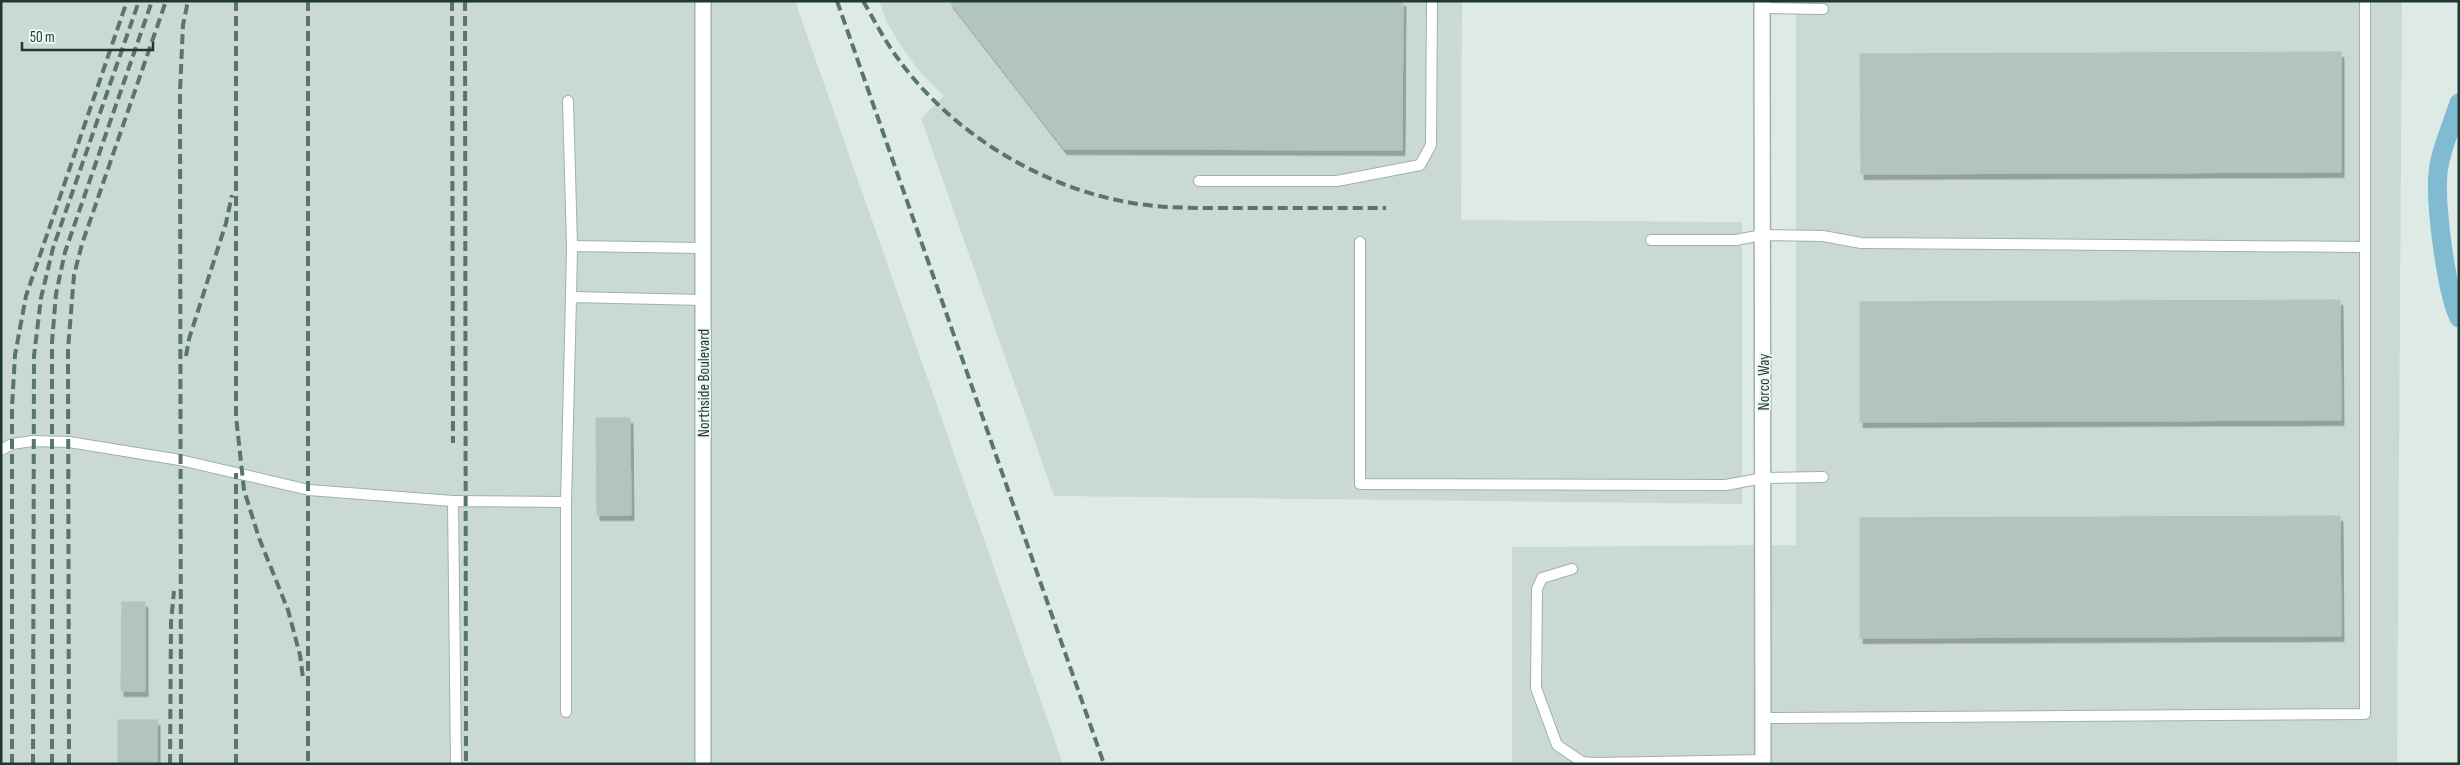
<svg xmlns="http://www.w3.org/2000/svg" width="2460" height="765" font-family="'Sofia Sans Condensed',sans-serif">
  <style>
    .built { fill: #cbd9d4 }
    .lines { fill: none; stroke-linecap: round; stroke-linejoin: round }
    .canal { stroke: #81bbd2; stroke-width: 19 }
    .building { fill: #b2c4bf; stroke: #afc3bd; filter: url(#shadow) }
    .lane-casing { stroke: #a0b1ad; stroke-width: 12 }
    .street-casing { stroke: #a0b1ad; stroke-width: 18 }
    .secondary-casing { stroke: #9bb6af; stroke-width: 18 }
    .lane { stroke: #fff; stroke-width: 10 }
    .street { stroke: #fff; stroke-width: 15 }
    .secondary { stroke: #fff; stroke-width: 15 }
    .rail { stroke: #587571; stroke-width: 4; stroke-dasharray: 10 5; stroke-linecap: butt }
    .labels { text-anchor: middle; stroke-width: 4; stroke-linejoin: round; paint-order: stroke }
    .street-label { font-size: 16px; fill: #1e3935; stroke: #edf6f3 }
  </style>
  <defs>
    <filter id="shadow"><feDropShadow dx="3" dy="5.5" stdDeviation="0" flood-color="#0004"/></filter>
  </defs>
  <rect width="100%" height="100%" fill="#ddeae5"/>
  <g class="built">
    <path d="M1,1H795L1063,764H1Z"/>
    <path d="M879,1H1462L1461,220L1742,222V504L1054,496L921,118L944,96L919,71L899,43L887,22Z"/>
    <path d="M1796,1H2402L2397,764H1512V547L1796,545Z"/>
  </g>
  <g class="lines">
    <path class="canal" d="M2459,103C2452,125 2440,151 2438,173C2435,203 2446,291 2459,318"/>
  </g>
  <g class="building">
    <path d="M949,1H1403L1402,150L1064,149Z"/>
    <path d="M2341,52V172L1861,174L1860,54Z"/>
    <path d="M2340,300L2341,420L1860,422V302Z"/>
    <path d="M596,418H630L631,515H597Z"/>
    <path d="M2340,516L2341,636L1860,638V518Z"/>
    <path d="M122,602H145V691H121Z"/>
    <rect x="118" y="720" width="39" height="44"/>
  </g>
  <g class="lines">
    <defs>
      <g id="lane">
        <path d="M1762,8L1823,9"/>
        <path d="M568,101L572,246"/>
        <path d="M1199,181H1337L1420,165L1431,145L1432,1"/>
        <path d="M1651,240H1736L1762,235L1823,236L1861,243L2365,247"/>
        <path d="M1360,242V484L1726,485L1763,478L1823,477"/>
        <path d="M571,297L572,246L703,248"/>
        <path d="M1,450L12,444L32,441L69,442L180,460L309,490L453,501"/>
        <path d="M1572,569L1542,578L1537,589L1536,688L1557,745L1582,762L1596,763L1763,760"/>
        <path d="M566,712V502L571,297L703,300"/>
        <path d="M1763,718L2365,714V1"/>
        <path d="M456,764L453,501L566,502"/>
      </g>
      <path id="street" d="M1762,1L1763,764"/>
      <path id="secondary" d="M703,764V1"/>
    </defs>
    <use href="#lane" class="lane-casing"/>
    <use href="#street" class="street-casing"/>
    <use href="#secondary" class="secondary-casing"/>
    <use href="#lane" class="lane"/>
    <use href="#street" class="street"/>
    <use href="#secondary" class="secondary"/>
    <g class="rail">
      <path d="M236,1V416L244,490L259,538L288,610L300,655L303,678"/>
      <path d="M308,1V764"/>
      <path d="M452,1L453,443"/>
      <path d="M465,1L466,764"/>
      <path d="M837,1L1104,764"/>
      <path d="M863,1C872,16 880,32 890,47C943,128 1037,187 1132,203C1168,209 1206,208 1242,208C1290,208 1338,208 1386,208"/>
      <path d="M186,356L189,339L226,223L232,195"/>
      <path d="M12,764V407L15,355L26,296L127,1"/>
      <path d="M33,764L34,356L41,298L53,248L139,1"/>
      <path d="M52,764V342L56,294L65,252L152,1"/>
      <path d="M69,764L68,349L74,275L82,244L166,1"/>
      <path d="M170,764L171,622L174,591"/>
      <path d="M181,764L180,92L183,25L188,1"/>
      <path d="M236,764V473"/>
    </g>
  </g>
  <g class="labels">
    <g class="street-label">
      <text transform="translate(1763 382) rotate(-90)" y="6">Norco Way</text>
      <text transform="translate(703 383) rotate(-90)" y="6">Northside Boulevard</text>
    </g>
  </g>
  <rect width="2460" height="765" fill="none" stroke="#1e3935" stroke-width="5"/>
  <path d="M22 42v8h131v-8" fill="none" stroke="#1e3935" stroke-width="2.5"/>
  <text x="30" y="42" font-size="15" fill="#1e3935" stroke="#edf6f3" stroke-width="4" paint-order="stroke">50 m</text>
</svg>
